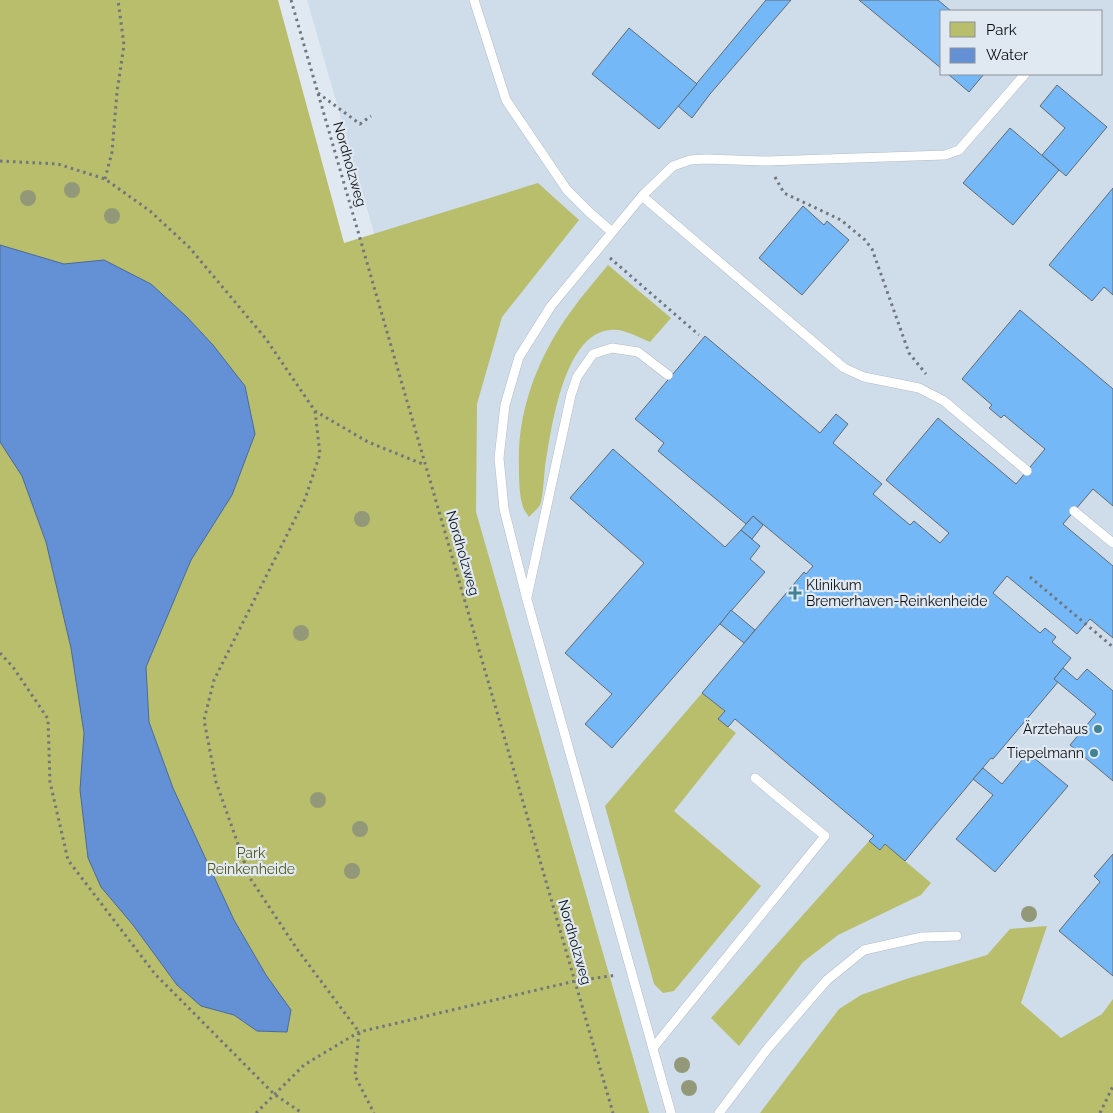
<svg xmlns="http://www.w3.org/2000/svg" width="1113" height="1113" font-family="Raleway,sans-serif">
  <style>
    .built { fill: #cfddeb; fill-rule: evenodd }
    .green { fill: #b8be6c }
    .water { fill: #6491d5; stroke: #4a6a9a }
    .building { fill: #74b8f7; stroke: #636a72 }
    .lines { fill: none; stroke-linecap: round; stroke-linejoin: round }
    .service-casing { stroke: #b3bcc4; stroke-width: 10 }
    .path { stroke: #70767c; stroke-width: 3; stroke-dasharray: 2.5 4; stroke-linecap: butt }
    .service { stroke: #fff; stroke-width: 9 }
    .tree { fill: #929878 }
    .poi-dot { fill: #418295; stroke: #e0e9f2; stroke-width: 2 }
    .labels { text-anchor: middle; stroke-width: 4.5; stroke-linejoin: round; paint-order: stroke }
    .street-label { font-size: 14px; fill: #0c0e11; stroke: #e0e9f2 }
    .poi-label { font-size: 14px; fill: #0c0e11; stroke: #e0e9f2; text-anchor: end }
    .park-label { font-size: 14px; fill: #535614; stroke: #e0e9f2 }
  </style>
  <rect width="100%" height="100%" fill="#e0e9f2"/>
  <path class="built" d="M307,0H1113V1113H627ZM942,11H1102V74H942Z"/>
  <g class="green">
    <path d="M0,0H278L344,243L538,183L579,220L502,317L477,404L476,512L649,1113H0Z"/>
    <path d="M608,265L671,318L650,342C638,337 623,328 610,330C563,334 551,431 545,467C544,476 543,499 540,505C538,509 532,513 529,517C527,514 524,510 523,507C519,495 519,478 519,465C517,410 539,354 572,310C583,294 596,280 608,265Z"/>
    <path d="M702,693L725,711L718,719L736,733L674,811L761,886L674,991L663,993L654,984L605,806Z"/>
    <path d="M869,841L880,850L885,844L931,883L921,895L838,935L803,962L739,1046L711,1018Z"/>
    <path d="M1047,926L1021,1003L1061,1038L1102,1014L1113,999V1113H760L839,1009L861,995L906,979L987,955L1010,929Z"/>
  </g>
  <path class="water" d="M0,245L64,264L104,260L151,284L186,316L213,345L245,386L255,434L232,495L191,560L146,667L149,722L173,788L234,920L266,975L291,1010L287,1032L257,1031L234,1015L201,1006L177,985L133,925L101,887L88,858L80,790L84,733L71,648L46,542L22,476L0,442Z"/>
  <g class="building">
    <path d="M766,0H791L710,94L692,118L678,106Z"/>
    <path d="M859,0H938L951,11H942V69Z"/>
    <path d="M629,28L697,84L659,129L592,74Z"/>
    <path d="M948,74H984L969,92Z"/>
    <path d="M1057,85L1107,127L1066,176L1042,155L1065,128L1040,106Z"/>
    <path d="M1010,128L1059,170L1013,225L963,183Z"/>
    <path d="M1113,188V295L1104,287L1092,301L1049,265Z"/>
    <path d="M803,206L824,225L827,221L849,240L802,295L759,258Z"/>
    <path d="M1020,310L1113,389V506L1093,489L1063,524L1113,566V638L1090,619L1077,634L1007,576L993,593L1040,633L1045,628L1056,637L1052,642L1071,658L1054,679L1058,682L993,759L991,758L905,861L885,844L880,850L869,841L874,836L735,719L728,727L718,719L725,711L702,693L804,572L806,574L813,566L753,516L746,524L658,451L664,443L635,419L705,336L820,433L836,414L848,424L833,443L882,484L873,494L910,525L914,521L940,543L949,533L886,480L938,418L1016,484L1045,449L1004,415L1001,418L989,408L992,405L962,379Z"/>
    <path d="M613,449L725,547L741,530L760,546L750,559L765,572L612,748L585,724L612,694L565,653L644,563L570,498Z"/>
    <path d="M753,516L763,525L752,539L741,530Z"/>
    <path d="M731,610L755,630L744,643L720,624Z"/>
    <path d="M1063,668L1077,680L1087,669L1113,691V781L1070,745L1096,714L1054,679Z"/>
    <path d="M1028,753L1068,786L995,872L956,839L993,795L973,779L983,768L1002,784Z"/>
    <path d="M1113,854V976L1059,931L1100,882L1094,876Z"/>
  </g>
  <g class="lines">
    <defs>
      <g id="service">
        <path d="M474,0L506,100L567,190L589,212L612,232"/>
        <path d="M642,196L844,368L864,377L919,388L944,401L1027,471"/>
        <path d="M1074,511L1113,543"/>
        <path d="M527,597L571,395L577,377L593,354L612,348L638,352L668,375"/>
        <path d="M653,1048L825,836L755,778"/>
        <path d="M671,1113L527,600L504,509L499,458L505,405L519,357L551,306L642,196L673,166L690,160L706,159L767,161L945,155L959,150L1025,74"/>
        <path d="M719,1113L768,1048L827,980L864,950L922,937L957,936"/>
      </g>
    </defs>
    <use href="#service" class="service-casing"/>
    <g class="path">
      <path d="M291,0L613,1113"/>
      <path d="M318,93L360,124L371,116"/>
      <path d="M0,161L58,164L105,179L150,211L189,247L266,339L315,411L368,442L425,465"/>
      <path d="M775,177L784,193L841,220L865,240L872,249L909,353L926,374"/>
      <path d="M105,179L112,152L117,92L124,45L118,0"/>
      <path d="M610,258L699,335"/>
      <path d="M315,411L320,454L305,499L214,680L204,720L216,782L250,878L297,949L359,1032L355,1076L374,1113"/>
      <path d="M1030,577L1113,647"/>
      <path d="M0,653L13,667L48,719L50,782L68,860L155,974L274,1094L302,1113"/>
      <path d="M256,1113L304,1065L359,1032L575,981L617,975"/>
      <path d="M1100,1113L1113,1086"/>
    </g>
    <use href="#service" class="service"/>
  </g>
  <g class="tree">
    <circle cx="72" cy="190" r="8"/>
    <circle cx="28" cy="198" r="8"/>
    <circle cx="112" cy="216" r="8"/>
    <circle cx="362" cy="519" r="8"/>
    <circle cx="301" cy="633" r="8"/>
    <circle cx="318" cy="800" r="8"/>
    <circle cx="360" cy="829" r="8"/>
    <circle cx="352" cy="871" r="8"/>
    <circle cx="1029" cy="914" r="8"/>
    <circle cx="682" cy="1065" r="8"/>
    <circle cx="689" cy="1088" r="8"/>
  </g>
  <g class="poi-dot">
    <path d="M792.5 585.5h5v5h5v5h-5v5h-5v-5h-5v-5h5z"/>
    <circle cx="1098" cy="729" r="5"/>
    <circle cx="1094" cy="753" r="5"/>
  </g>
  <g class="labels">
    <g class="street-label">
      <text transform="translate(350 164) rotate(74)" y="5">Nordholzweg</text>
      <text transform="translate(463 553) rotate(74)" y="5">Nordholzweg</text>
      <text transform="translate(575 942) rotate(74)" y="5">Nordholzweg</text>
    </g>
    <g class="poi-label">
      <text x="806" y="590" text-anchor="start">Klinikum<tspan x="806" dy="16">Bremerhaven-Reinkenheide</tspan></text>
      <text x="1088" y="734">Ärztehaus</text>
      <text x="1084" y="758">Tiepelmann</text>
    </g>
    <g class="park-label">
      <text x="251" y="858">Park<tspan x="251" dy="16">Reinkenheide</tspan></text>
    </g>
  </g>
  <rect x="940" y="10" width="162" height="65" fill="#e0e9f2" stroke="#8b9198"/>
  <rect x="950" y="22" width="25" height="15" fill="#b8be6c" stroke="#8b9198"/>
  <text x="986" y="35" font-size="15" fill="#0c0e11">Park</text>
  <rect x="950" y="48" width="25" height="15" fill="#6491d5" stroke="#8b9198"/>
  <text x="986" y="60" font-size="15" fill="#0c0e11">Water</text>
</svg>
